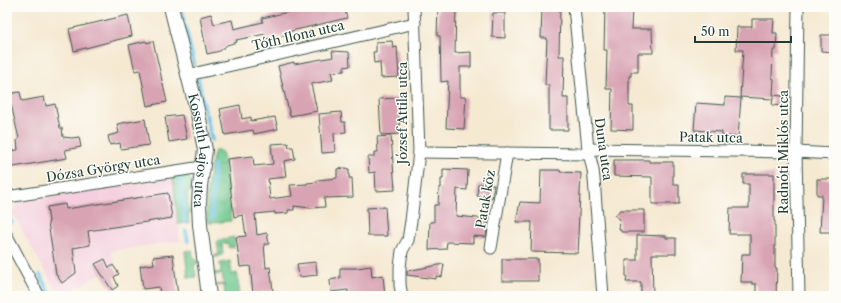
<svg xmlns="http://www.w3.org/2000/svg" width="841" height="303" font-family="'Libre Caslon Text',serif">
  <style>
    .built { fill: #f4cfde }
    .grass { fill: url(#grass-tufts); stroke: #478261 }
    .lines { fill: none; stroke-linecap: round; stroke-linejoin: round }
    .stream { stroke: #6bc3e8; stroke-width: 4 }
    .building { fill: #d8a3b3 }
    .minor-casing { stroke: #3f574c; stroke-width: 13 }
    .tertiary-casing { stroke: #3f574c; stroke-width: 16 }
    .minor { stroke: #fff; stroke-width: 11 }
    .tertiary { stroke: #fff; stroke-width: 14 }
    .labels { text-anchor: middle; stroke-width: 3; stroke-linejoin: round; paint-order: stroke }
    .street-label { font-size: 13px; fill: #1f3d34; stroke: #fdfcf7 }
  </style>
  <defs>
    <pattern id="grass-tufts" width="24" height="20" patternUnits="userSpaceOnUse"><rect width="24" height="20" fill="#6fc88e"/><path d="M3 7l-1-3M5 7V3M7 7l1-3M15 17l-1-3M17 17v-4M19 17l1-3" fill="none" stroke="#5ba475"/></pattern>
  </defs>
  <rect width="100%" height="100%" fill="#fdfcf7"/>
  <filter id="ink" filterUnits="userSpaceOnUse"><feTurbulence type="fractalNoise" baseFrequency=".025" numOctaves="2"/><feDisplacementMap in="SourceGraphic" scale="8" xChannelSelector="R" yChannelSelector="G"/><feConvolveMatrix kernelMatrix="1 2 1 2 8 2 1 2 1" color-interpolation-filters="sRGB"/></filter>
  <filter id="wash" filterUnits="userSpaceOnUse"><feTurbulence type="fractalNoise" baseFrequency=".012" numOctaves="4" result="noise"/><feDisplacementMap in="SourceGraphic" scale="16" xChannelSelector="R" yChannelSelector="G"/><feGaussianBlur stdDeviation="0.9" result="paint"/><feColorMatrix in="noise" values="0 0 0 0 0 0 0 0 0 0 0 0 0 0 0 0 0 1.4 0 .05"/><feComposite in="paint" operator="in"/></filter>
  <g filter="url(#wash)">
    <rect width="100%" height="100%" fill="#f5e9d2"/>
    <path class="built" d="M173,178L180,241L110,251L115,264L65,296H59L12,212L19,202Z"/>
    <g class="grass">
      <path d="M215,150C219,150 222,151 223,155L231,221L209,223L207,222C205,197 208,173 215,150Z"/>
      <path d="M173,173L186,174C190,178 193,184 192,191H188V210L193,211V213L188,214L189,223L178,224L173,178Z"/>
      <path d="M234,237V247L229,248L228,243L222,244L223,254L221,256L212,258V256L219,254L217,242L219,240Z"/>
      <path d="M192,250L194,260H197L198,262L197,264L194,265L196,277L188,278L185,251Z"/>
      <path d="M230,261L232,274L237,273L240,295L221,296L225,295L224,285L216,286L215,285L224,284L222,274L214,275L213,273L221,272L220,263Z"/>
    </g>
    <g class="lines">
      <g class="stream">
        <path d="M181,7L184,19"/>
        <path d="M185,26L194,64"/>
        <path d="M198,78L205,111"/>
        <path d="M206,115L212,140"/>
        <path d="M180,176L185,222"/>
        <path d="M7,215L12,223"/>
        <path d="M213,218L212,205L214,166"/>
        <path d="M186,231L188,241"/>
        <path d="M40,275L48,290"/>
        <path d="M49,291L52,296"/>
      </g>
    </g>
    <g id="blocks">
      <g class="building">
        <path d="M310,7H344L347,18L287,32L288,35L266,39L265,34L236,40L237,42L227,45L220,51L207,54L200,17L211,14L214,24L232,20L234,29L263,22L262,18Z"/>
        <path d="M438,7H456L455,53L471,52V67H460V97H466L464,129L446,128L448,81L441,82L440,36H437Z"/>
        <path d="M605,7L632,8L631,29H652L653,53H638V72H631V76H629V106H633V130L611,129L612,89H606L607,50H604Z"/>
        <path d="M542,9H560L559,56H564L563,98H568V130H549V85H545L547,38H541Z"/>
        <path d="M493,13H505V38L492,37Z"/>
        <path d="M128,15L132,36L74,51L69,29Z"/>
        <path d="M752,19H774L773,33H777L776,50H773L772,78L774,79L773,95L783,96L782,106L772,105L773,97V99L740,97L743,50H736L737,27H752Z"/>
        <path d="M821,35H834V52L821,51Z"/>
        <path d="M146,41L147,43L153,41L167,102L147,106L140,70L135,71L129,45Z"/>
        <path d="M392,41L393,48L397,47L399,77L381,78L380,62L374,63L373,52H376V42Z"/>
        <path d="M332,51L349,52L350,66L344,67V71L331,72L333,80L311,84L317,111L290,116L278,66L294,62V64L333,57Z"/>
        <path d="M20,92L22,101L44,97L46,106L55,104L60,128H62L63,137L72,138L79,137L81,147L65,150L67,158L7,168V152L18,150L17,140L19,139L11,104L7,105V94Z"/>
        <path d="M725,97L741,98L738,137L722,136V132L694,130L696,103L725,105Z"/>
        <path d="M398,98L400,134L381,135L379,99Z"/>
        <path d="M240,105L242,119L251,117V121L275,117L278,129L254,134L253,130L225,135L220,109Z"/>
        <path d="M341,112L342,122H345L346,132L334,133L335,152L322,153L319,114Z"/>
        <path d="M182,115L187,139L169,142L165,117Z"/>
        <path d="M145,119L149,145L121,149L120,143L110,145L108,136L119,133L117,124Z"/>
        <path d="M391,136L395,190L376,191L375,172L369,173L368,157H374V152H378L377,137Z"/>
        <path d="M288,143L289,147H293L295,159L284,161L286,177L268,179L270,199L292,196L290,185L307,184V183L317,182V180L337,178V169L347,168V169H349V178H352L353,197L324,198L325,207L310,208L294,206V210H288V213L275,214V212L255,214L257,235L267,233L269,244H264L266,268L270,267L273,291L253,294L250,266L240,267L236,237L246,236L243,215L234,217L227,159L253,156L254,166L273,164L271,144Z"/>
        <path d="M614,160H649V162H673V184H679V204H652V177L614,176Z"/>
        <path d="M443,169L468,170L467,190L457,189L456,216L488,219L486,237L473,236V243L447,242L446,249L429,250L430,222H434V205H438L439,188H441V179H443Z"/>
        <path d="M541,170H560V172L581,173L578,235H579L578,253L531,252L532,222H516L520,202L540,203Z"/>
        <path d="M743,174H774V221H775V268H777L776,296H756V284H752V282H741L742,254H750V234H729L730,208H749V184H743Z"/>
        <path d="M817,179H834V232H820L822,195H817Z"/>
        <path d="M478,184L494,185L492,198L477,196Z"/>
        <path d="M168,193L172,218L88,231L90,245L73,248L76,273L62,283L56,274L48,222H49L47,207L65,204L66,209Z"/>
        <path d="M385,207L387,236H368L367,208Z"/>
        <path d="M620,210H644V232H621V230H619L620,219L615,216Z"/>
        <path d="M637,235L666,236V238H676V254H652L653,296H641V282H626L627,276H626V260H637Z"/>
        <path d="M173,255L178,296H160L159,287L143,289L140,266L154,264L153,257Z"/>
        <path d="M105,259L109,268L113,265L119,274L114,277L118,286L112,290L95,264Z"/>
        <rect x="502" y="259" width="36" height="22"/>
        <path d="M316,262L317,275L299,277L297,264Z"/>
        <path d="M444,264L442,277L436,276V279L407,275V271Z"/>
        <path d="M371,266L372,277L383,275L385,296H348V290L331,292L330,280L340,278V268H357Z"/>
      </g>
    </g>
  </g>
  <g filter="url(#ink)">
    <use href="#blocks" fill-opacity="0" stroke="#3f574c" stroke-width="1"/>
    <g class="lines">
      <defs>
        <g id="minor">
          <path d="M574,7L588,149L593,170L594,179L603,296"/>
          <path d="M798,7L796,152L799,296"/>
          <path d="M188,75L415,23"/>
          <path d="M588,149L796,152L834,154"/>
          <path d="M419,152L589,154"/>
          <path d="M7,197L202,167"/>
          <path d="M7,236L39,296"/>
          <path d="M491,248L507,153"/>
          <path d="M402,296L400,285V267L402,251L408,240L411,221L419,152L414,7"/>
        </g>
        <g id="tertiary">
          <path id="s1" d="M171,7L198,114L205,150L200,186L199,204L200,225L209,296"/>
        </g>
      </defs>
      <use href="#minor" class="minor-casing"/>
      <use href="#tertiary" class="tertiary-casing"/>
      <use href="#minor" class="minor"/>
      <use href="#tertiary" class="tertiary"/>
    </g>
  </g>
  <g class="labels">
    <g class="street-label">
      <text transform="translate(298 35) rotate(-13)" y="5">Tóth Ilona utca</text>
      <text transform="translate(402 113) rotate(-90)" y="5">József Attila utca</text>
      <text transform="translate(711 137) rotate(1)" y="5">Patak utca</text>
      <text transform="translate(604 149) rotate(82)" y="5">Duna utca</text>
      <text dy="5" stroke="none"><textPath href="#s1" startOffset="147">Kossuth Lajos utca</textPath></text>
      <text transform="translate(783 152) rotate(-90)" y="5">Radnóti Miklós utca</text>
      <text transform="translate(103 168) rotate(-9)" y="5">Dózsa György utca</text>
      <text transform="translate(485 199) rotate(-80)" y="5">Patak köz</text>
    </g>
  </g>
  <rect width="841" height="303" fill="none" stroke="#fdfcf7" stroke-width="24"/>
  <path d="M695 36v6h96v-6" fill="none" stroke="#1f3d34" stroke-width="2"/>
  <text x="701" y="36" font-size="12" fill="#1f3d34" stroke="#fdfcf7" stroke-width="3" paint-order="stroke">50 m</text>
</svg>
